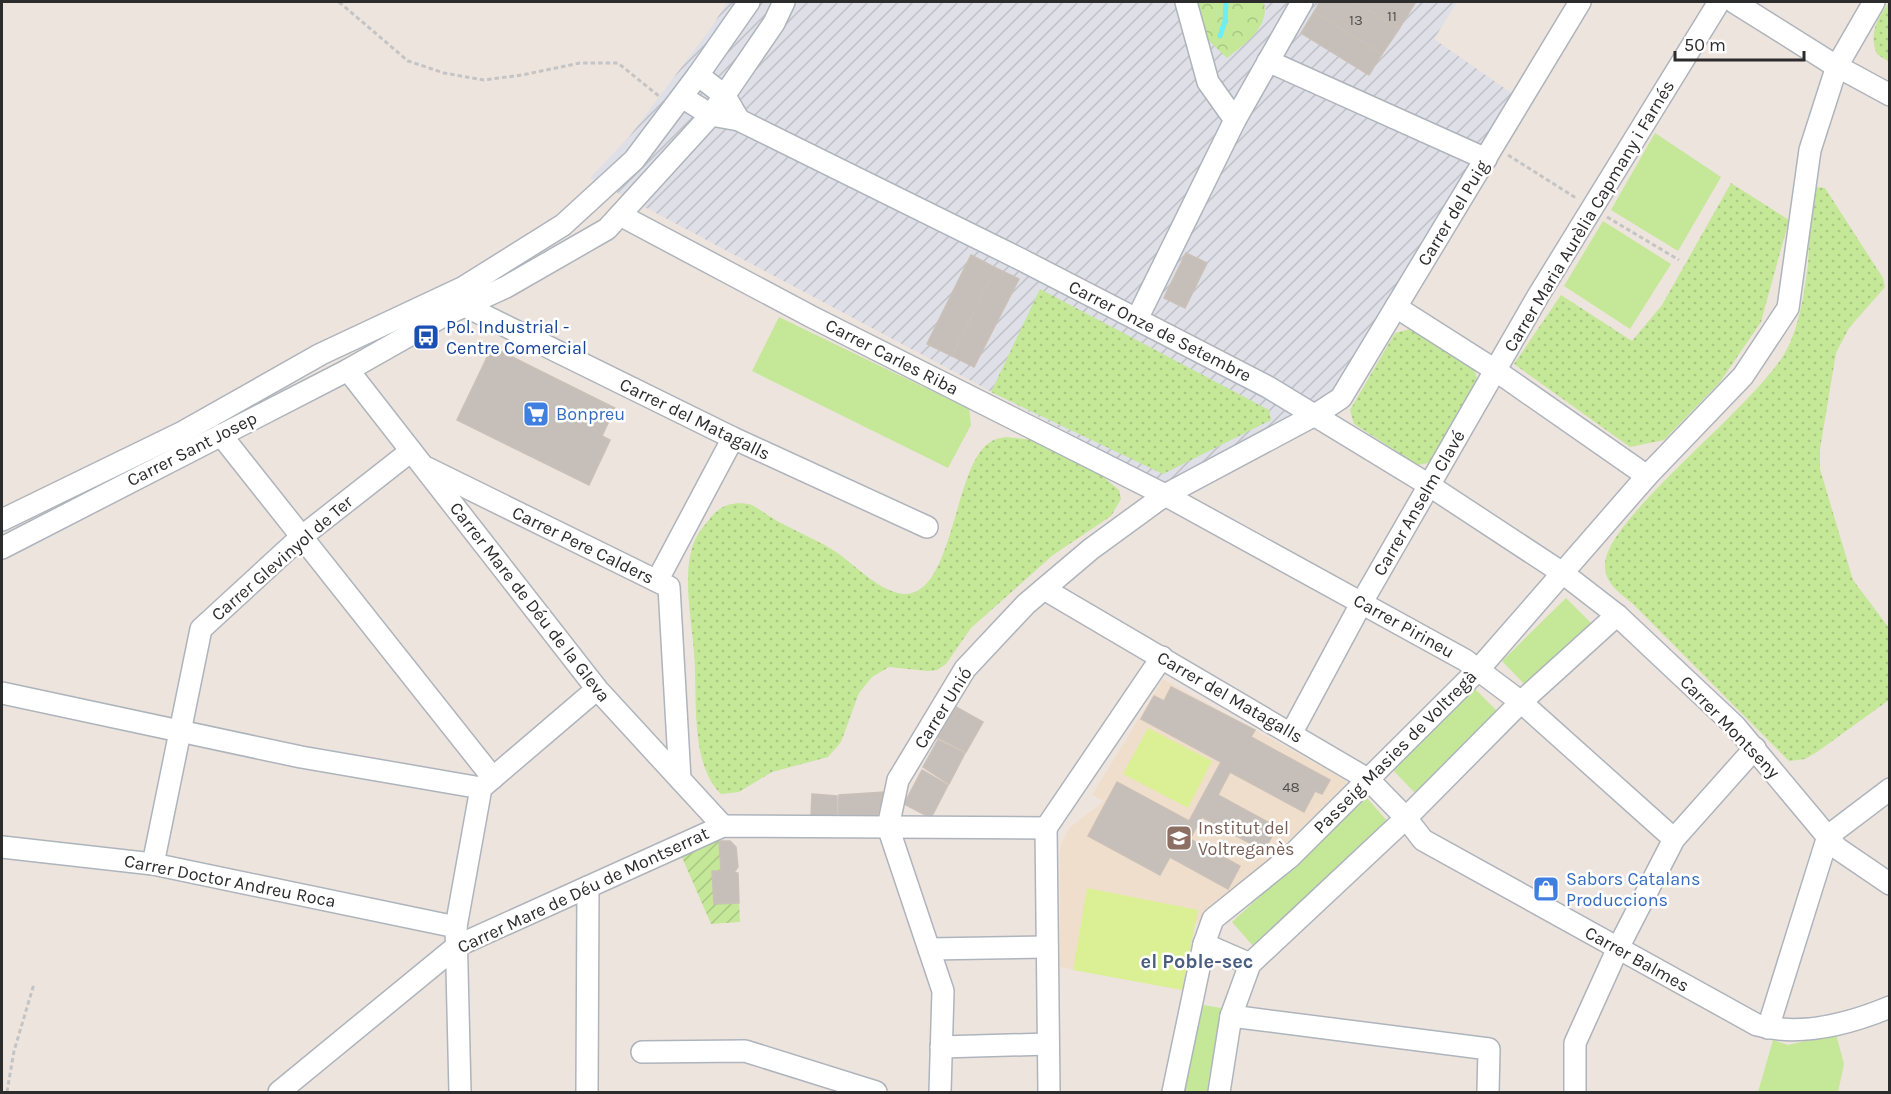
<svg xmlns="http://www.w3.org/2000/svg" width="1891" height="1094" font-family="Karla,sans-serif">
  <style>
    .industrial { fill: url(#industrial-furrows) }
    .education { fill: #f0decd }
    .grass { fill: url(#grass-dots) }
    .forest { fill: url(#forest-crowns) }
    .park { fill: #c4e798 }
    .garden { fill: url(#garden-furrows) }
    .pitch { fill: #dbef94 }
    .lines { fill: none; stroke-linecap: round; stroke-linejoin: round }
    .stream { stroke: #6dedf5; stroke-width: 5 }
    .building { fill: #c6bfb9; stroke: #cac0b7; stroke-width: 1.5 }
    .minor-casing { stroke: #aeb4bc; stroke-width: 24 }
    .path { stroke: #c4c4c4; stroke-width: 3; stroke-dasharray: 4.5 3; stroke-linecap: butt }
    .minor { stroke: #fff; stroke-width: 21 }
    .labels { text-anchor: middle; stroke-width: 5; stroke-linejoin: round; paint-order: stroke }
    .number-label { font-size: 15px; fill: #52514f }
    .street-label { font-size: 18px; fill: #2c2c2c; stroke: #fff }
    .transit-label { font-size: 18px; fill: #164399; stroke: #fff; text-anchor: start }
    .shop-label { font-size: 18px; fill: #366cbe; stroke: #fff; text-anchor: start }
    .education-label { font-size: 18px; fill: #785e54; stroke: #fff; text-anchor: start }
    .neighbourhood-label { font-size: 20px; font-weight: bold; fill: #4a5f80; stroke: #fff }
  </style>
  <defs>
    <pattern id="industrial-furrows" width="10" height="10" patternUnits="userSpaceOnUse" patternTransform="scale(1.5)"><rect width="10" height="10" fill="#dfdfe7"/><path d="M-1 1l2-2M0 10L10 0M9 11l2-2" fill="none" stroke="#c0c0c6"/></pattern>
    <pattern id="grass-dots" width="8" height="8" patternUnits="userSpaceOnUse" patternTransform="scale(1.5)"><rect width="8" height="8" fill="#c4e798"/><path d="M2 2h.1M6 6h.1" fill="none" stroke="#a9c683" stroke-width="1.8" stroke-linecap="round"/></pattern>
    <pattern id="forest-crowns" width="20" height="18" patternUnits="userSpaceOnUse" patternTransform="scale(1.5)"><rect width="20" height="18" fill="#c4e798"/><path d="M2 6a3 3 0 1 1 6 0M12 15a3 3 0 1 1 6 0" fill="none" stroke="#a9c683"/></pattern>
    <pattern id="garden-furrows" width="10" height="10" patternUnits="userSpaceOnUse" patternTransform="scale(1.5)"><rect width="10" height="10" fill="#c4e798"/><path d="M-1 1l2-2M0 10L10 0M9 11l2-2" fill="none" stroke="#a9c683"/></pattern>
  </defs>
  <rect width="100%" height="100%" fill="#eee4de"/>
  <path class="industrial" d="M727,2H1197L1206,38L1266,11L1264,2H1457L1434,39L1513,94L1330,395L1163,483L590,178L629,137L713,25Z"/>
  <path class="education" d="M1163,679L1344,779L1348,787L1195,925L1182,990L1060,967V847L1069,828L1104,801L1092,795Z"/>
  <g class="grass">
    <path d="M1889,2V62L1877,54C1868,34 1878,18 1889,2Z"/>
    <path d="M1731,183L1789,220L1761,322L1720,382L1664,440L1630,447L1514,364L1561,295L1632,341L1662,305Z"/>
    <path d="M1816,187L1825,188L1883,278L1885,287L1849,328L1836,353L1820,449V469L1853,580L1889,628V700L1817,752L1805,759L1789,761L1633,604C1620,593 1604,583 1605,564C1607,517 1756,406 1786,351C1800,325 1804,293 1808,264C1810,238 1806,212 1816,187Z"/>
    <path d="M1040,289L1269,410L1271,420L1163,474L991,392Z"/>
    <path d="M1410,329L1475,371L1479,386L1433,462L1418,465L1354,424L1350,410L1395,333Z"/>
    <path d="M1006,437L1033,440L1096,471L1119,490L1121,499L1111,516L1053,555L971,628L946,664L937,670L928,671L889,667L872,677L859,693L841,742L828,757L772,772L739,792L721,794C689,763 698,694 694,653C692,621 681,571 695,540C699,531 706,524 711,517C722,504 736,501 752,505C763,511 772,519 783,524C801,534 820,541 836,552C855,565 882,594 906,594C954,592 954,466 989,443C994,439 1000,438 1006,437Z"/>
  </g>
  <path class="forest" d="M1197,2H1264C1270,27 1245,44 1227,58L1206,38Z"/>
  <g class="park">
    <path d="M1655,133L1721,177L1678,251L1611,210Z"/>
    <path d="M1603,221L1671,264L1630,329L1564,286Z"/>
    <path d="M779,317L969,409L971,425L948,468L752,371Z"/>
    <path d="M1566,598L1591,623L1526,686L1502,661Z"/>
    <path d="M1475,689L1500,714L1416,794L1392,769Z"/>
    <path d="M1367,798L1389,823L1254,947L1232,922Z"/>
    <path d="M1197,1004L1221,1008L1207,1092H1182Z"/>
    <path d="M1836,1034L1844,1064L1838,1092H1758L1773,1040L1788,1045Z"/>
  </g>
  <path class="garden" d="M719,841L721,871L712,872L714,904L739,903L740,922L711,924L681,855L709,842Z"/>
  <g class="pitch">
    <path d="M1148,728L1212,761L1188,808L1123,774Z"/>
    <path d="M1087,888L1198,910L1182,990L1073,970Z"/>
  </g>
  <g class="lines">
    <path class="stream" d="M1220,36L1225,21L1226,2"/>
  </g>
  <g class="building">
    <path d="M1320,2H1356L1399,29L1382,54L1314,12Z"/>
    <path d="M1356,2H1413L1415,3L1399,29Z"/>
    <path d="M1314,12L1382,54L1369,75L1301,33Z"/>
    <path d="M1186,253L1207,263L1185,308L1164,298Z"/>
    <path d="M971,255L996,268L952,356L927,344Z"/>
    <path d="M996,268L1019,279L974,367L952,356Z"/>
    <path d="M492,347L615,408L602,436L610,440L589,485L457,420Z"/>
    <path d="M1171,687L1255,730L1251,737L1330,780L1322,794L1315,791L1304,812L1230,772L1218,795L1277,827L1264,851L1202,817L1190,839L1240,866L1228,889L1170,857L1160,875L1088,836L1117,782L1189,821L1221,762L1141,719L1154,696L1164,701Z"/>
    <path d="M956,707L983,722L966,752L938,738Z"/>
    <path d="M938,740L965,753L949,784L923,767Z"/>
    <path d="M922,770L948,785L931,818L904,804Z"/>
    <path d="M884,792L878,814L868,817H838L839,795Z"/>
    <path d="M812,794L837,796V817L811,816Z"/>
    <path d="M719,841H730L736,847L738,867L734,872L738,873L739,903L714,904L712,871H721Z"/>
  </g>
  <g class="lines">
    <defs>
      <g id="minor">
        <path d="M1186,2L1208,82L1235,120"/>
        <path d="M1734,2L1831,63L1890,95"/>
        <path d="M1268,61L1486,159"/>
        <path d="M682,97L711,115L739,120L725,96L698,75"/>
        <path d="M739,120L1020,259L1268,387L1424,482L1564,574L1617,615L1735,726L1837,848L1890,884"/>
        <path d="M620,215L812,317L1165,495L1465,660L1521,702L1674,839"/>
        <path d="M465,306L733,438L927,527"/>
        <path d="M1396,307L1495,370L1647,476"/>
        <path d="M1137,319L1235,120L1302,2"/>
        <path d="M348,370L597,689L723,826"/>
        <path d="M221,435L493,778"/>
        <path d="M427,468L669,587L680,779"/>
        <path d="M2,520L183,432L321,354L464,287L563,225L634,160L698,75L749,2"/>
        <path d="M2,548L348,370L445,315L506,287L607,229L711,115L774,23L784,2"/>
        <path d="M657,581L733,438"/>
        <path d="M1044,589L1369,780L1406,818L1423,840L1757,1025C1800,1037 1849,1024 1890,1007"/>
        <path d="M2,693L301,757L481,788"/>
        <path d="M1292,732L1362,602L1538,296L1719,2"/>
        <path d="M1046,828L1049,1092"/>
        <path d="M1046,828L1162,657"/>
        <path d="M2,847L153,864L456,927"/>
        <path d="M153,864L201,629L300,538L411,451"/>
        <path d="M1204,944L1250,964"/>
        <path d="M929,949L1047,947"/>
        <path d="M1231,1016L1489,1049L1488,1092"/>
        <path d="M1768,1028L1828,836L1890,789"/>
        <path d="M941,1047L1048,1044"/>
        <path d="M642,1052L745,1051L876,1092"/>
        <path d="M279,1092L457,946L723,826L1046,828"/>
        <path d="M460,1092L456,927L481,788L597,689"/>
        <path d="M587,1092L588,887"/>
        <path d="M940,1092L943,991L888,827L898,780L965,669L1026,604L1091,549L1165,495L1315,415L1341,398L1580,2"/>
        <path d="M1173,1092L1204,944L1213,919L1290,857L1478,670L1647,476L1743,376L1788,308L1810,150L1837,66L1874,2"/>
        <path d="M1219,1092L1231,1016L1250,964L1406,818L1521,702L1617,615"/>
        <path d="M1575,1092V1043L1618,948L1674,839L1755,748"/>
      </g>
    </defs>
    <use href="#minor" class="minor-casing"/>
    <g class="path">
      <path d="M339,2L408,61L444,73L484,80L522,75L580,63H618L660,97"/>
      <path d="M1508,155L1576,198"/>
      <path d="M1607,217L1679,260"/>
      <path d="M7,1092L14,1051L34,984"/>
    </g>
    <use href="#minor" class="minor"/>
  </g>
  <defs>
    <symbol id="bus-square" viewBox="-11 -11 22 22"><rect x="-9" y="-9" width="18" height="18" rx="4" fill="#1a4fb4" stroke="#fff"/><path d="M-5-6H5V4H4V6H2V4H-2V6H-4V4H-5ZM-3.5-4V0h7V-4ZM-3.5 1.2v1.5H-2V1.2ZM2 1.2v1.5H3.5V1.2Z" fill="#fff"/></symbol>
    <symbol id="supermarket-square" viewBox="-11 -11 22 22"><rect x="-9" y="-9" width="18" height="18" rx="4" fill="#3f7fe0" stroke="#fff"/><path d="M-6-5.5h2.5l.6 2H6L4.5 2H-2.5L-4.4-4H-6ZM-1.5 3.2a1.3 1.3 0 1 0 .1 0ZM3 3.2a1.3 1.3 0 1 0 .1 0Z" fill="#fff"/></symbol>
    <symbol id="school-square" viewBox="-11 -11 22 22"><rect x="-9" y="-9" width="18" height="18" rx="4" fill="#8d6e63" stroke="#fff"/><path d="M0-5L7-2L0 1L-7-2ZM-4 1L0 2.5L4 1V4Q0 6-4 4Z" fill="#fff"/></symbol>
    <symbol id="shop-square" viewBox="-11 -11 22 22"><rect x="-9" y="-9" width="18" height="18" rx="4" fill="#3f7fe0" stroke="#fff"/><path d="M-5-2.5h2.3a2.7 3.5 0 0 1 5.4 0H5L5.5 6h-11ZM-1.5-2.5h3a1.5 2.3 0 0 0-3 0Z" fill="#fff"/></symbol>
  </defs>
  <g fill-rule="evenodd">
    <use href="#bus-square" x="411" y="322" width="30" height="30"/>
    <use href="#supermarket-square" x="521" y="399" width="30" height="30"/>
    <use href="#school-square" x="1164" y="823" width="30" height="30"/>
    <use href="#shop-square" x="1531" y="874" width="30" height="30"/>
  </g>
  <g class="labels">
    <g class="number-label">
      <text x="1392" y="21">11</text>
      <text x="1356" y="25">13</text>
      <text x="1291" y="792">48</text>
    </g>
    <g class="street-label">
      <text transform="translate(1453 213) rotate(-59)" y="6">Carrer del Puig</text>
      <text transform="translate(1589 216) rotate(-59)" y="6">Carrer Maria Aurèlia Capmany i Farnés</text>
      <text transform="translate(1160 331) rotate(27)" y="6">Carrer Onze de Setembre</text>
      <text transform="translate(892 357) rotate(27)" y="6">Carrer Carles Riba</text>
      <text transform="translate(695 419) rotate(26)" y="6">Carrer del Matagalls</text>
      <text transform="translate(192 449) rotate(-27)" y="6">Carrer Sant Josep</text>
      <text transform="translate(1419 503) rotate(-60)" y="6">Carrer Anselm Clavé</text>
      <text transform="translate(583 545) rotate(26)" y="6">Carrer Pere Calders</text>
      <text transform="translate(282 558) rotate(-41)" y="6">Carrer Glevinyol de Ter</text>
      <text transform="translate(530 602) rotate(52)" y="6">Carrer Mare de Déu de la Gleva</text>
      <text transform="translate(1404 626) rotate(29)" y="6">Carrer Pirineu</text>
      <text transform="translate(1230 697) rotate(30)" y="6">Carrer del Matagalls</text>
      <text transform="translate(943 708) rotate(-58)" y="6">Carrer Unió</text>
      <text transform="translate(1730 727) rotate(46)" y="6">Carrer Montseny</text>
      <text transform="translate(1395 752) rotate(-45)" y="6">Passeig Masies de Voltregà</text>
      <text transform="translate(230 881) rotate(11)" y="6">Carrer Doctor Andreu Roca</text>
      <text transform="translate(583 890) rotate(-25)" y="6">Carrer Mare de Déu de Montserrat</text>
      <text transform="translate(1637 959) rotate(29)" y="6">Carrer Balmes</text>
    </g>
    <g class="transit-label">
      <text x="446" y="333">Pol. Industrial -<tspan x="446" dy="21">Centre Comercial</tspan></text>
    </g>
    <g class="shop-label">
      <text x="556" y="420">Bonpreu</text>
      <text x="1566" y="885">Sabors Catalans<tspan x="1566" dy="21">Produccions</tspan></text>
    </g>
    <g class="education-label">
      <text x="1198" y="834">Institut del<tspan x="1198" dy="21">Voltreganès</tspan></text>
    </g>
    <g class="neighbourhood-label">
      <text x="1197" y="968">el Poble-sec</text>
    </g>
  </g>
  <rect width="1891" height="1094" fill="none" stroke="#2c2c2c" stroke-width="6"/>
  <path d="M1675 51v9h129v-9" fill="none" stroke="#2c2c2c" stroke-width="3"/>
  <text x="1684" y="51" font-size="18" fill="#2c2c2c" stroke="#ffffff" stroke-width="4.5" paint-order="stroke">50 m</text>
</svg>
